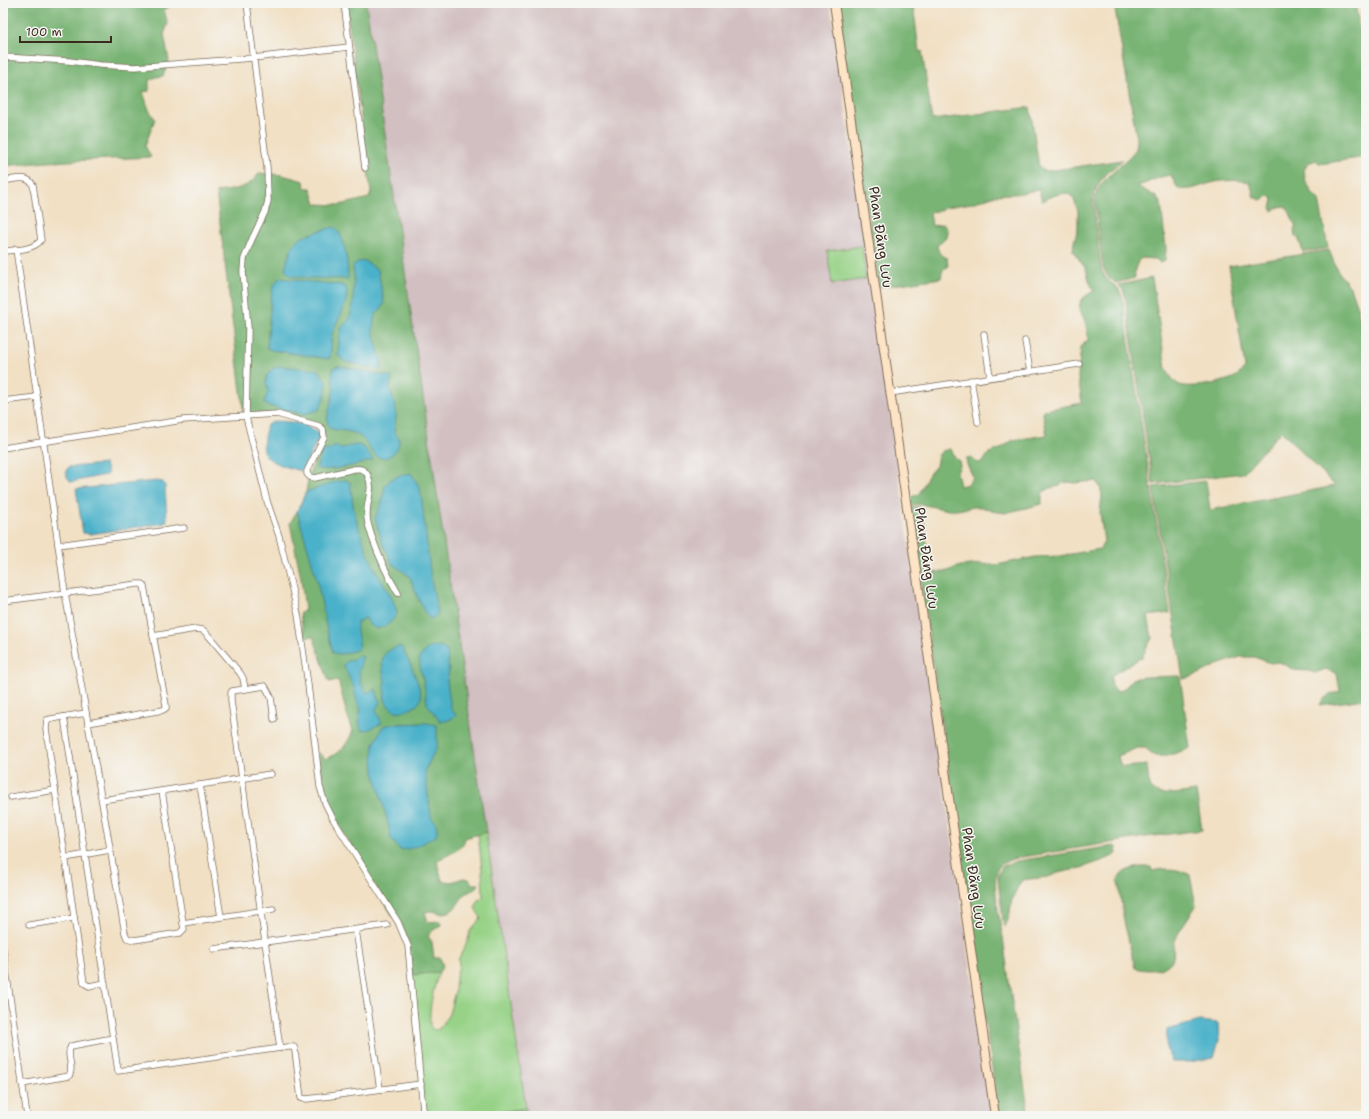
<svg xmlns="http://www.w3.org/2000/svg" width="1369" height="1119" font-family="'Shantell Sans',sans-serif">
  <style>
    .industrial { fill: #d2bfc1 }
    .green { fill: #97d287; stroke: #697e52 }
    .forest { fill: #79b474; stroke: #5a6f49 }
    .water { fill: #4ab1c9; stroke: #426e74 }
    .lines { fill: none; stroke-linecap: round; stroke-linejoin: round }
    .street-casing { stroke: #7b6a58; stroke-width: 7 }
    .secondary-casing { stroke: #7b6a58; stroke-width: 10 }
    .street { stroke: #fff; stroke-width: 5.5 }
    .secondary { stroke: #fee4c6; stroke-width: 8 }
    .labels { text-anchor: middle; stroke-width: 3; stroke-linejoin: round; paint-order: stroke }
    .street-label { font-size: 14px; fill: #3b2a1e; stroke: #f6f6f2 }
  </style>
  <rect width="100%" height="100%" fill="#f6f6f2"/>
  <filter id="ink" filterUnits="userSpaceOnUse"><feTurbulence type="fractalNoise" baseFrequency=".025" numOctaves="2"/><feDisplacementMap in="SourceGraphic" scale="8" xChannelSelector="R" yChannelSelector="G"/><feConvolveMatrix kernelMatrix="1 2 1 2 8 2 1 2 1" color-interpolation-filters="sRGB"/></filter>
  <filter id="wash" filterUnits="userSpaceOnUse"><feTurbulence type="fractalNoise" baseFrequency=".012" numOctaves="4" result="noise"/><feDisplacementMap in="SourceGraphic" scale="16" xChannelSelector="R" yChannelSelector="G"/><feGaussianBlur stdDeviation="0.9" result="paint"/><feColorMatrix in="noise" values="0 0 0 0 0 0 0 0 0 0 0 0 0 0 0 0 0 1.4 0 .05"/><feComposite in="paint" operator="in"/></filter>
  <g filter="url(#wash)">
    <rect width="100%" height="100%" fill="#f1e0c4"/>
    <path class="industrial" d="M364,3H830L992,1116H527Z"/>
    <g class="green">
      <path d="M862,246L866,279L832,284L827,251Z"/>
      <path d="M486,832L526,1108L475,1116H424L412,975L439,972C433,990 429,1007 430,1026L434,1030L439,1029L449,1014L455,991L456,977L459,965L458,960L468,940L470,931L481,918L475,908L479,899L483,898L482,869L478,834Z"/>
    </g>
    <g class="forest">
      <path d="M3,3H176L164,10L168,24L164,34L169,61L163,76L156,77L149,81V91L143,92L149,110L155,119L145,146L151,157L48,162L3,166Z"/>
      <path d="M346,3H366L486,832L465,838C464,850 446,855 437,861L442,881C446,882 451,882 455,881C459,880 460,878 465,878L466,879H469L472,884H479C476,890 472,890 467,893C459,898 457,913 443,913C436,914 436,909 425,912L428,922L440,921L441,925L432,931L428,936L432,942L434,958H440L443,966L439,972L412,975L410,945L334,817C323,795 321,776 318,752L326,759C343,751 345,747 353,731L346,711L338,680L329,682L313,636L304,638L300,613L305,610L301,578L290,523L297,511L306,492L309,473L326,438L320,424L278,412L244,415L216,192C232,190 250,189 259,173L282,175L304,181L305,188H311L316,204L340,205L369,198L371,193Z"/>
      <path d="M837,3H913L919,52L922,51L932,120L1030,107L1039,167L1042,170L1048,171L1122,160C1108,173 1096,180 1093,200L1101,269L1106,279L1118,288L1122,296L1170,613L1148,616L1152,638L1142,657L1112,675L1111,682L1115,690L1120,691L1128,685L1132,679L1143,677L1180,676L1190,748C1182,751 1160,760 1153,755C1150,754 1148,750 1146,748H1137L1118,756L1120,765L1124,767L1147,765C1148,772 1148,783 1152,790C1159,798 1186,792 1196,791L1202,830L1146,837L1016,858C1007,861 998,863 996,874C993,886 1000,923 1003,937C1011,997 1020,1057 1029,1116H999L910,507H921L926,531L927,567L931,573L948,571L954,568L961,566L979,564L997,565L1035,557L1060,556L1100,549L1104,542L1100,512L1102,495L1100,487L1096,481L1074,483L1070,482L1062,483L1060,486L1050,488L1042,493V504L1005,513L992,511L982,507H974L957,510H948L920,504L910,505L909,498L919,494L929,474L936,466L938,455L942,451L950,449L955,458L959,461L960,466L957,472L960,486L968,484L973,477L967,464L966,458H971L978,463L983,462L989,453L1000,449L1013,440L1047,435L1043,414L1044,410L1082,403L1078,377L1081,346H1084V342L1088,341C1087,334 1087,325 1084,319C1083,315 1082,317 1081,313C1076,301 1085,296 1094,291L1090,283L1086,269L1073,251L1074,242L1078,228V211L1073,197L1067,193L1059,194L1047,198L1042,202L1039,190L1015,194H1009L996,195L972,203L946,207L942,210L930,212L932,226L943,224L947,229C947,237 945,241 937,245C938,252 940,256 947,258L948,267L943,269L941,278L879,287Z"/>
      <path d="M1114,3H1355L1366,67V157L1320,164L1316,160L1308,163L1304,170L1305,179L1312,193L1319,200L1328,248L1303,252L1298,237L1295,236L1294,230L1296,226C1291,220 1292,213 1285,206L1279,207L1273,211L1271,208L1273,200L1271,196H1269L1260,200L1254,197L1250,182C1238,180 1227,180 1215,182C1201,185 1194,191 1178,189L1171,175C1159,176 1149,183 1137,186L1155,196L1161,203L1166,249L1165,261L1160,263L1156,259L1141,258C1136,264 1134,270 1135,278L1116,283L1108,277L1103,268L1095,200L1097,192L1101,184L1131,155L1136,149L1137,140Z"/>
      <path d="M1329,250L1338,272L1350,287L1358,310L1364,340L1366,342V699L1320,705C1324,695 1331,695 1340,691L1337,674L1326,669L1315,673L1309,671L1293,670L1286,665L1279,662L1271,663L1254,657H1240L1217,665L1199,674L1183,679L1153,487L1206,481L1210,510L1335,486L1281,431L1243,473L1153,484L1125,296L1123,290L1119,285L1152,278L1166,369C1170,375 1174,383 1180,385C1190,389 1220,383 1230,379C1236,377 1241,373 1245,368L1229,266Z"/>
      <path d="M1114,846L1116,847L1117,854L1107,859L1081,868L1058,873L1048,877L1022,880C1018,886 1015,892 1012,900C1010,909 1010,921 1004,927L998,880V874L1003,866L1017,861Z"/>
      <path d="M1140,867H1151L1152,871C1165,868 1178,868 1190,875L1196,906C1188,918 1178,931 1174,944C1172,949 1175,955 1172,960C1165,972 1146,971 1135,968L1124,921L1118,881C1121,870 1131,869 1140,867Z"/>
      <path d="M526,1108L527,1116H475Z"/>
    </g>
    <g class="water">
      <path d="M334,227C346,236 348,265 348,279L308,278L291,276L285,270C286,263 292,243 299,239C306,235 325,229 334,227Z"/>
      <path d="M365,261L378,270L384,303L381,309L376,314L374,319L373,331L382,363L381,370L346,362L340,358L338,354L339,338L342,327L349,320L353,305L354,279L353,266L357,262Z"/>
      <path d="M279,278L341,285L346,287C350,305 337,318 332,335C330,343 333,352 329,359L271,350L267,348L271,297L273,287Z"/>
      <path d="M280,366L319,370L323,377L327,381L325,396L319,410L305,414L268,406L264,403L268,391L266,382L267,375L274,368Z"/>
      <path d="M339,366L392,377C387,394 394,395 396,409C397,416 395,425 394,432C397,435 400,439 399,443C398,451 389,459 381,458C372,457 368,443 362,438C353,429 340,432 329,428L327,420L334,389L332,377L334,367Z"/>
      <path d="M274,421C290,421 309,423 321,435L303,468L300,471C291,468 269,463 265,454C261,446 265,433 267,425Z"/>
      <path d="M359,445L364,447L373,460C362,464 325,473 316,468L323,451L331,449L335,446L341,449L349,446Z"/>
      <path d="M105,464L108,473L106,475L71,482L67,477L66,470L69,467Z"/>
      <path d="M411,473L420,488L422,501L431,580L438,613L435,617L430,619L425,613L418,598L410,577L392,563L382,542L375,518L382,503L385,485L390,480L400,475Z"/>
      <path d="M345,480L350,482C352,491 352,501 354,510C358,529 367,552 375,569C383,585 394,596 397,613C392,623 387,626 376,629L369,624L366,618L362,619L357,623V632L360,645L357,650L342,654L333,653L327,630L317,580L297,511L306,492L335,482Z"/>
      <path d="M156,481L163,482L165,486L167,520L165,523L91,534L83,533L76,489Z"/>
      <path d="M400,646C406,652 423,691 421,699C418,708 403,713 395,711C391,710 386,703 385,700C384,695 385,689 385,684C385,680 384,676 383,672C381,655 383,652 400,646Z"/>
      <path d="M439,646L447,651L449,672L447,680L449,696L451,709L456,715C450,720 447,722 440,721L427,704L423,678L421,672L419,658L428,648Z"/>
      <path d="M360,656L363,657C358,670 357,682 367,692H371L375,688L380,702L376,710L382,723L370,729L362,731C358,723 359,717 361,708L357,702L354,688L343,665L346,662Z"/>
      <path d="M426,723L437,725V747L425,770L431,817C436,823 439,828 436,836C424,842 414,850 400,850L391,839L387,819L374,772L373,756L374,744L383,726L394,724Z"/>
      <path d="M1200,1021L1218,1023L1219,1040L1214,1058L1188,1062H1172L1166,1048L1167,1030Z"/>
    </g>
  </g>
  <g filter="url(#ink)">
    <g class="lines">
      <defs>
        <g id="street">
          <path d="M247,3L267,167L268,201L265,212L252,239L244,259L243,272L248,328L246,417L267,501L279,536L298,614L308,685L320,787L325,803L333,819L398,922L408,946L423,1110L422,1116"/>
          <path d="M344,3L365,168"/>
          <path d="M3,57L69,61L100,65L135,67L253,58L349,47"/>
          <path d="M3,181C13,180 27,174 33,185L41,240C34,250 15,250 3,251"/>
          <path d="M16,249L65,593L125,933L127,938L134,940L180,933L184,929L162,791"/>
          <path d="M984,334L990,377"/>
          <path d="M1025,341L1030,372"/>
          <path d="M971,380L978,422"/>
          <path d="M890,393L1079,364"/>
          <path d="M3,401L37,397"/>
          <path d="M3,448L183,420L277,414L319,426L323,429L324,437L307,471V474L310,477L315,478L354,469C361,468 365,469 368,476C374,489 366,502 367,516C367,523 370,530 372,537C379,557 387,575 398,593"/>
          <path d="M58,545L184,528"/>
          <path d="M3,601L138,584H142L144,586L166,705V708L163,710L88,723"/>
          <path d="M153,636L196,629L203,630L208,635L240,673L243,678L245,689"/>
          <path d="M86,713L51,719L47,720L46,729L84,983L89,986L105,983"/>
          <path d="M64,717L118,1071L288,1047H294L295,1051L301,1098L307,1099L421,1084"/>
          <path d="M274,719L271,697L265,686L232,691L231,693V701L280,1048"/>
          <path d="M200,785L221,917"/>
          <path d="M11,797L55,790"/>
          <path d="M102,800L271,774"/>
          <path d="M65,858L110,850"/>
          <path d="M183,923L273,909"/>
          <path d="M29,925L74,918"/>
          <path d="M356,930L380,1089"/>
          <path d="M3,949L27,1116"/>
          <path d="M214,949L387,925"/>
          <path d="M22,1084L69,1076C75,1067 65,1055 71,1046L113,1038"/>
        </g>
        <path id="secondary" d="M834,3L995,1116"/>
      </defs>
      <use href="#street" class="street-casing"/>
      <use href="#secondary" class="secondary-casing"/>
      <use href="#street" class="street"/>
      <use href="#secondary" class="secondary"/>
    </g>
  </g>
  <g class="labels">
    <g class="street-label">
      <text transform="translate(881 237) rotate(82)" y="5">Phan Đăng Lưu</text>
      <text transform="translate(927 558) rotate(82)" y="5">Phan Đăng Lưu</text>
      <text transform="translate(974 878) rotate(82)" y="5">Phan Đăng Lưu</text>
    </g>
  </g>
  <rect width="1369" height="1119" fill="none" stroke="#f6f6f2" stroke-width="16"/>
  <path d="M20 36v6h91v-6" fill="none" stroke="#3b2a1e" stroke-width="2"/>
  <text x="26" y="36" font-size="12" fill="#3b2a1e" stroke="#f6f6f2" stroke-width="3" paint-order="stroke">100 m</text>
</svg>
